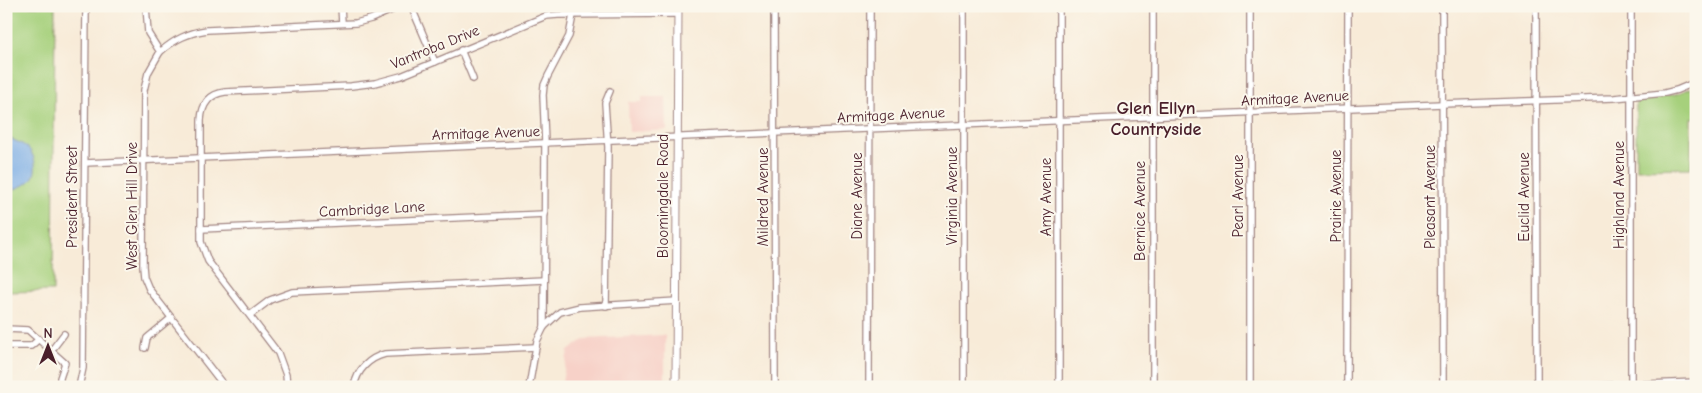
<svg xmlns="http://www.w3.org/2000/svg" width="1702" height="393" font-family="'Comic Neue',sans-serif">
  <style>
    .built { fill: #f7d1c8 }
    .green { fill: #a6d07c; stroke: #787854 }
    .water { fill: #79ace5; stroke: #626688 }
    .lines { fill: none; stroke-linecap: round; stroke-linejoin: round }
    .minor-casing { stroke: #a18582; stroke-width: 8 }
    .major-casing { stroke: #a18582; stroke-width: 9 }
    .minor { stroke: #fff; stroke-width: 5.5 }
    .major { stroke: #fff; stroke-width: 7 }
    .labels { text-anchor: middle; stroke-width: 4; stroke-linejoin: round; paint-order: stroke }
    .street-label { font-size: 15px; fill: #4a1f2b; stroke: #fbf7ec }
    .quarter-label { font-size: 18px; font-weight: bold; fill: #4a1f2b; stroke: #fbf7ec }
  </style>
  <rect width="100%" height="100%" fill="#fbf7ec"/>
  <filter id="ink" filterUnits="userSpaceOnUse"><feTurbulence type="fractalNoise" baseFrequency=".02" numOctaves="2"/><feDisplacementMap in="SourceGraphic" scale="10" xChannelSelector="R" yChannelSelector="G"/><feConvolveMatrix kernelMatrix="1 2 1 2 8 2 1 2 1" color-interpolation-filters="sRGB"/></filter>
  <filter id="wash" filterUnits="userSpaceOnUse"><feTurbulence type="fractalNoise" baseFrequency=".0096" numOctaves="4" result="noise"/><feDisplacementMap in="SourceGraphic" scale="20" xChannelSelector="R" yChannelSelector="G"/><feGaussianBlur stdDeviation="1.12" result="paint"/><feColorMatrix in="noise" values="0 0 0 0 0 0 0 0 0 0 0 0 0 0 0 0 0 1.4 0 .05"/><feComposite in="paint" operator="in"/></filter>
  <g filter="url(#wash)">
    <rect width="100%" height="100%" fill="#f8ebd8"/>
    <g class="built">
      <path d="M642,6H672V15L642,14Z"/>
      <path d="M642,97H666L667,130L629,132L628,102H642Z"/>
      <path d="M665,335V387H561L568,351L585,339Z"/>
    </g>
    <g class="green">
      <path d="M6,6H55L53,291L6,292Z"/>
      <path d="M1696,86V118H1691V168L1636,169V100L1676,94Z"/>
      <rect x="1692" y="346" width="4" height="31"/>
    </g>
    <g class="water">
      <path d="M6,137C13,140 22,143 28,148C35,155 39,173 30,181C23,187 13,188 6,195Z"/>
      <path d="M6,211C13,220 12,231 6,241Z"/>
    </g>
  </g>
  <g filter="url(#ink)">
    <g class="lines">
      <defs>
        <g id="minor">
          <path d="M146,6L148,33L160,52L148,73L144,90L143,266L144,277L149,289L225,387"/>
          <path d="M341,6L342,23"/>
          <path d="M411,6L435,62"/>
          <path d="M774,6L775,387"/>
          <path d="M1442,6L1443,387"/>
          <path d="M1536,6L1537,387"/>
          <path d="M1631,6V387"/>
          <path d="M461,50L473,79"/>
          <path d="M160,52C175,39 188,33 207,30L356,23L371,19L401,6"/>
          <path d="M85,163L1442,104L1614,98L1665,93L1677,90L1696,82"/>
          <path d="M201,229L545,214"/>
          <path d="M606,306L608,147L605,103L610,91"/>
          <path d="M250,315L270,300L292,292L544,280"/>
          <path d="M544,327L545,143L543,95L544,85L548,76L569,36L573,15"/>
          <path d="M6,329L28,330L65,363L60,378V387"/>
          <path d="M6,346H31L39,339"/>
          <path d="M145,348L147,338L171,318"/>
          <path d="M51,351L64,334"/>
          <path d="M79,387L83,368L86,6"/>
          <path d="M287,387L286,375L278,353L208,261L201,242V120C202,105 209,94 225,92L351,86L375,83L401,76L546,16L558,15L678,14"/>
          <path d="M354,387C357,370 369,358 385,354L536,347"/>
          <path d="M529,387L537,341L544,327L560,312L580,307L677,301"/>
          <path d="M869,387L870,6"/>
          <path d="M964,387V6"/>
          <path d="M1059,387V6"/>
          <path d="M1153,387V6"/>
          <path d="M1250,387V6"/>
          <path d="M1347,387L1348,6"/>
          <path d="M1575,387L1696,382"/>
        </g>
        <path id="major" d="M676,387L678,6"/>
      </defs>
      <use href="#minor" class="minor-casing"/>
      <use href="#major" class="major-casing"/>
      <use href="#minor" class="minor"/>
      <use href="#major" class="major"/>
    </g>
  </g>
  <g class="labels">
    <g class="street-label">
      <text transform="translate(435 47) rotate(-22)" y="5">Vantroba Drive</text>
      <text transform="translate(1295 98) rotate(-3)" y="5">Armitage Avenue</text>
      <text transform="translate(891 115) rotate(-3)" y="5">Armitage Avenue</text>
      <text transform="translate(486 133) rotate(-2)" y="5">Armitage Avenue</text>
      <text transform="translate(1619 195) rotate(-90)" y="5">Highland Avenue</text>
      <text transform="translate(663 196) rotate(-90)" y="5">Bloomingdale Road</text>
      <text transform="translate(857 196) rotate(-90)" y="5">Diane Avenue</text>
      <text transform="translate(952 196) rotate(-90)" y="5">Virginia Avenue</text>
      <text transform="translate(1238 196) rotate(-90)" y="5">Pearl Avenue</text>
      <text transform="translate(1336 196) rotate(-90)" y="5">Prairie Avenue</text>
      <text transform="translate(72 197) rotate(-90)" y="5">President Street</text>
      <text transform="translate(763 197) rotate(-90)" y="5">Mildred Avenue</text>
      <text transform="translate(1046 197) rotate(-90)" y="5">Amy Avenue</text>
      <text transform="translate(1430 197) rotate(-90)" y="5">Pleasant Avenue</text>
      <text transform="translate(1524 197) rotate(-90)" y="5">Euclid Avenue</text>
      <text transform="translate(132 206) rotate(-90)" y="5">West Glen Hill Drive</text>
      <text transform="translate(372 209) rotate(-3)" y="5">Cambridge Lane</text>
      <text transform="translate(1140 211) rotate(-90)" y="5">Bernice Avenue</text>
    </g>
    <g class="quarter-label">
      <text x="1156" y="114">Glen Ellyn<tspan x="1156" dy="21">Countryside</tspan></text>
    </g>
  </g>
  <rect width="1702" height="393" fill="none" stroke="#fbf7ec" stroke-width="25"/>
  <g transform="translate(48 346)" stroke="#fbf7ec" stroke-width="4" paint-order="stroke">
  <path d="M0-4L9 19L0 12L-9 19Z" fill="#4a1f2b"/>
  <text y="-8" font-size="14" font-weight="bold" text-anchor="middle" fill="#4a1f2b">N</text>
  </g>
</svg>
